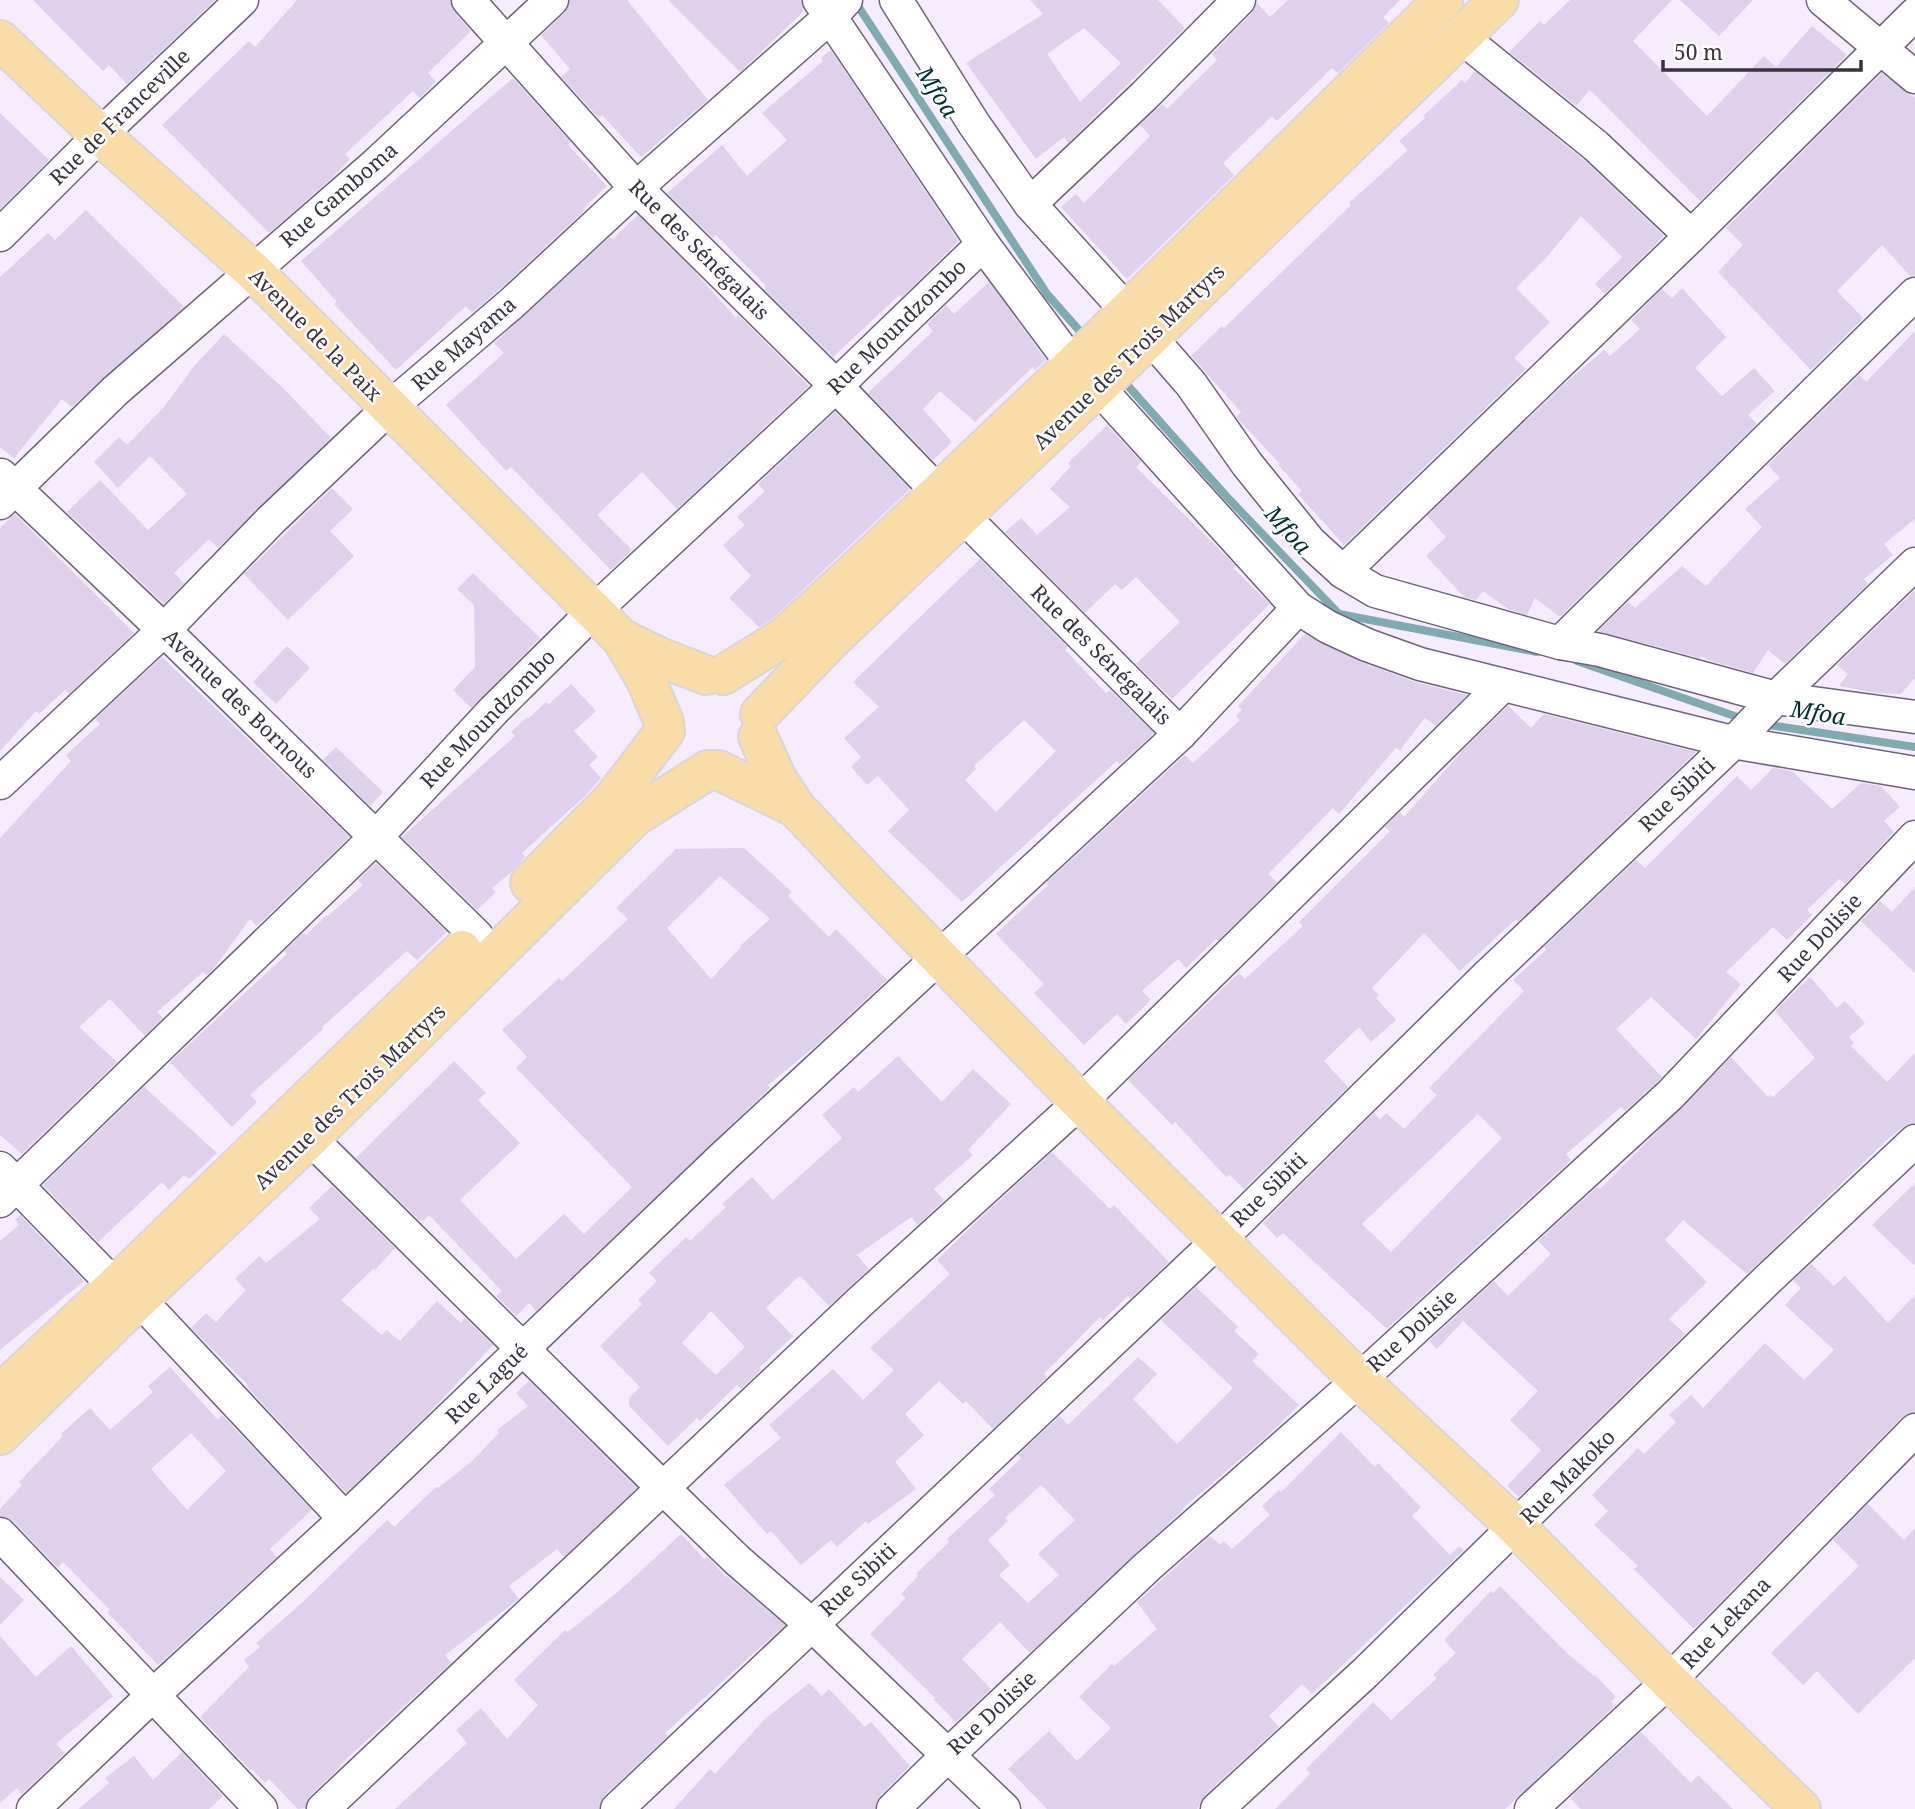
<svg xmlns="http://www.w3.org/2000/svg" width="1915" height="1809" font-family="'Noto Serif',serif">
  <style>
    .lines { fill: none; stroke-linecap: round; stroke-linejoin: round }
    .stream { stroke: #7eaab0; stroke-width: 8 }
    .building { fill: #dfd0eb; fill-rule: evenodd }
    .minor-casing { stroke: #70627a; stroke-width: 35 }
    .major-casing { stroke: #d7d6d8; stroke-width: 42 }
    .minor { stroke: #fff; stroke-width: 32 }
    .major { stroke: #fadca9; stroke-width: 38 }
    .labels { text-anchor: middle; stroke-width: 5; stroke-linejoin: round; paint-order: stroke }
    .street-label { font-size: 21px; fill: #39333e; stroke: #fefefe }
    .water-label { font-size: 23px; font-style: italic; fill: #022f35; stroke: #fefefe }
  </style>
  <rect width="100%" height="100%" fill="#f5ecfd"/>
  <g class="lines">
    <g class="stream">
      <path d="M854,0L1047,294L1085,337"/>
      <path d="M1121,378L1227,497L1339,614L1537,652"/>
      <path d="M1577,661L1746,720"/>
      <path d="M1762,724L1915,747"/>
    </g>
  </g>
  <g class="building">
    <path d="M33,0H215L127,84L109,65L103,71Z"/>
    <path d="M297,0H450L454,12L471,31L428,73L436,81L429,89L420,98L413,91L345,154L350,159L332,178L269,233L162,125L249,41L255,47Z"/>
    <path d="M570,0H627L708,100L641,157L602,115L599,118L561,77L570,69L541,35L565,13Z"/>
    <path d="M668,0H801L804,11L740,72Z"/>
    <path d="M1030,0H1158L1185,28L1068,143L1064,137L1036,159L966,63L1043,14ZM1084,28L1121,63L1080,102L1047,54Z"/>
    <path d="M1288,0H1400L1383,17L1389,23L1338,73L1332,68L1277,121L1272,116L1223,163L1234,175L1127,279L1061,207L1076,194L1084,203L1150,136L1140,125L1162,104L1167,109L1217,60L1212,54L1252,13L1257,3L1270,17Z"/>
    <path d="M1570,0H1672L1633,41L1707,116L1764,56L1776,67L1812,26L1847,55L1700,201L1590,90L1576,106L1509,52L1540,21L1544,25Z"/>
    <path d="M1680,0H1753L1719,36Z"/>
    <path d="M831,50L959,241L902,297L899,295L833,357L764,289L766,286L716,235L713,238L667,193L722,145L747,176L787,140L762,113L823,61L821,58Z"/>
    <path d="M1475,71L1584,160L1664,236L1605,294L1595,284L1622,257L1581,216L1546,258L1516,288L1550,322L1514,358L1526,369L1344,545L1298,494L1302,491L1278,465L1280,464L1236,417L1241,412L1191,356L1222,326L1224,328L1351,205L1349,203L1408,150L1399,141L1425,118L1423,116L1462,80L1465,83Z"/>
    <path d="M1882,73L1915,98V276H1910L1882,245L1837,291L1863,318L1811,370L1718,272L1743,245L1726,228Z"/>
    <path d="M513,78L571,142L568,145L607,186L583,209L585,210L499,290L472,313L466,306L396,370L334,304L337,302L301,261Z"/>
    <path d="M0,113L49,160L0,209Z"/>
    <path d="M86,210L184,307L72,407L62,399L14,458L0,447V277L48,233L55,240Z"/>
    <path d="M638,215L694,271L736,318L738,315L809,386L677,509L642,472L597,515L632,550L611,570L511,467L506,471L446,405L504,353L494,343L610,237L613,239Z"/>
    <path d="M989,282L1046,360L1035,370L1033,367L975,422L940,391L923,409L952,442L933,460L868,393L933,331L927,324L946,305L954,314Z"/>
    <path d="M1682,288L1726,337L1695,368L1722,396L1754,368L1775,391L1748,415L1757,424L1560,617L1535,598L1527,615L1508,609L1483,591L1476,600L1464,597L1426,556L1446,537L1427,516L1561,387L1604,350L1610,356L1640,329L1631,320L1662,289L1672,298Z"/>
    <path d="M1915,331V519L1884,544L1893,555L1864,579L1868,584L1785,664L1768,650L1753,673L1708,660L1701,656L1700,658L1598,631L1628,602L1635,608L1682,566L1706,586L1762,527L1745,509L1780,478L1768,465L1859,375L1866,382Z"/>
    <path d="M224,334L282,387L331,438L218,548L209,539L174,573L184,583L164,604L67,512L100,480L148,530L187,494L150,456L118,488L94,462L119,437L127,445L164,407L195,365Z"/>
    <path d="M835,412L910,489L771,620L759,627L729,598L751,576L723,545L745,525L737,517L765,491L758,484Z"/>
    <path d="M1107,425L1141,462L1136,467L1231,561L1236,566L1233,568L1270,604L1172,699L1136,664L1180,622L1136,577L1122,590L1115,584L1085,613L1005,532L1021,518L1037,535L1070,507L1050,489L1071,466L1068,463Z"/>
    <path d="M332,488L353,509L330,531L354,556L288,620L244,574Z"/>
    <path d="M15,514L134,633L69,694L65,690L39,714L36,711L0,751V528Z"/>
    <path d="M980,559L1068,647L1065,650L1106,693L1110,690L1154,733L1120,764L1117,761L962,902L888,831L909,810L878,776L867,785L851,767L861,757L844,738L879,707L853,682ZM1024,720L1056,751L996,812L965,780L976,769L974,766Z"/>
    <path d="M473,573L540,638L471,708L453,690L475,667L474,605L457,589Z"/>
    <path d="M1915,590V678L1901,694L1876,693L1839,686L1848,674L1837,665Z"/>
    <path d="M1305,634L1361,662L1415,682L1467,695L1436,726L1425,718L1400,750L1396,748L1339,814L1333,808L1268,874L1277,882L1218,941L1216,939L1186,968L1178,959L1142,991L1151,1000L1126,1024L1117,1014L1084,1045L1034,993L1044,984L996,934L1048,885L1046,883L1185,755L1193,763L1240,720L1236,716L1242,710L1238,706Z"/>
    <path d="M287,646L310,668L276,704L253,682Z"/>
    <path d="M162,657L350,837L257,926L250,919L214,968L207,975L203,972L157,1012L163,1018L145,1036L110,999L79,1027L117,1062L22,1154L0,1135V838L71,761L66,755L100,724L95,719Z"/>
    <path d="M571,684L596,711L574,731L598,757L589,765L601,778L585,796L522,853L525,857L512,872L492,888L496,892L477,910L402,837L515,736L511,732L527,717L528,719L546,702L548,705Z"/>
    <path d="M1508,706L1531,728L1544,714L1696,752L1518,922L1516,919L1460,971L1424,933L1372,988L1379,995L1376,998L1396,1020L1371,1042L1359,1027L1324,1061L1348,1087L1244,1189L1230,1175L1226,1177L1175,1122L1172,1125L1128,1080L1239,973L1245,979L1303,926L1299,922L1390,831L1385,827L1400,812L1404,817L1465,748Z"/>
    <path d="M336,747L383,792L370,806L323,760Z"/>
    <path d="M1773,768L1792,771L1832,809L1861,783L1881,786L1900,807L1884,821L1894,832L1845,884L1839,879L1807,910L1812,915L1787,940L1773,927L1726,972L1741,984L1696,1039L1651,997L1616,1029L1662,1077L1657,1082L1625,1111L1621,1107L1566,1154L1571,1160L1387,1329L1283,1233L1277,1238L1263,1223L1374,1113L1380,1120L1386,1113L1404,1129L1437,1095L1429,1088L1524,991L1513,980L1546,950L1544,947L1636,860L1645,868L1737,776L1751,790ZM1478,1114L1502,1138L1391,1252L1362,1224Z"/>
    <path d="M744,848L792,892L788,896L829,937L836,929L887,980L818,1044L768,1085L770,1088L536,1311L529,1303L516,1316L496,1296L502,1291L429,1215L423,1221L421,1219L420,1221L356,1158L454,1061L486,1093L478,1100L520,1143L460,1200L516,1259L564,1214L584,1234L632,1187L516,1068L527,1057L502,1030L559,978L562,981L628,919L616,908L676,849ZM720,876L770,919L740,946L741,947L711,979L667,928Z"/>
    <path d="M376,863L447,932L417,960L407,951L322,1027L323,1029L250,1095L257,1102L232,1127L170,1062L287,954L284,951L303,933L306,935L327,915L328,916L363,885L358,880Z"/>
    <path d="M1915,887V973L1861,921L1880,901L1892,912Z"/>
    <path d="M1810,977L1837,1008L1845,1001L1865,1023L1849,1037L1854,1043L1851,1046L1887,1082L1915,1053V1123L1903,1127L1889,1138L1747,1274L1683,1220L1665,1240L1707,1282L1669,1319L1685,1334L1519,1497L1507,1486L1541,1450L1510,1420L1538,1391L1463,1321L1437,1349L1429,1341L1494,1281L1508,1296L1551,1254L1538,1241L1597,1187L1600,1189L1731,1057L1768,1097L1770,1095L1773,1097L1815,1058L1775,1011Z"/>
    <path d="M898,1056L942,1102L973,1069L1011,1104L968,1150L973,1155L934,1189L944,1200L918,1225L911,1217L857,1255L869,1269L829,1306L801,1277H798L766,1308L793,1336L759,1368L761,1370L741,1389L737,1385L700,1421L697,1418L668,1446L629,1406V1398L640,1387L600,1346L642,1304L638,1300L657,1281L649,1273L686,1237L690,1241L726,1207L722,1204L752,1177L773,1200L842,1138L822,1115L854,1087L858,1092ZM711,1311L745,1347L716,1375L682,1343Z"/>
    <path d="M144,1087L217,1153L189,1179L184,1175L169,1190L162,1182L98,1242L43,1185Z"/>
    <path d="M1052,1152L1110,1209L1114,1205L1169,1262L1130,1299L1128,1296L1103,1320L1100,1317L1044,1374L1047,1377L993,1429L966,1401L963,1404L939,1381L905,1414L924,1435L895,1462L916,1489L868,1524L866,1521L837,1547L831,1540L801,1565L771,1531L767,1534L724,1485L781,1438L769,1425L833,1369L863,1400L894,1370L870,1348L950,1274L937,1260L974,1224Z"/>
    <path d="M1915,1183V1266L1872,1225Z"/>
    <path d="M332,1186L395,1248L375,1270L374,1268L341,1300L382,1335L386,1330L400,1341L437,1301L461,1323L465,1318L493,1345L427,1415L346,1493L247,1387L248,1385L191,1328L206,1313L216,1322L246,1290L235,1279L259,1256L266,1263L320,1219L309,1208Z"/>
    <path d="M20,1215L84,1281L0,1350V1241L19,1225L15,1220Z"/>
    <path d="M1811,1264L1834,1286L1845,1276L1888,1323L1915,1295V1412L1902,1417L1694,1629L1634,1569L1638,1566L1594,1525L1608,1511L1592,1495L1638,1448L1644,1454L1676,1422L1669,1415L1691,1395L1703,1408L1765,1343L1804,1380L1834,1350L1785,1305L1801,1288L1793,1280Z"/>
    <path d="M1196,1287L1238,1327L1234,1331L1259,1354L1252,1361L1299,1405L1264,1439L1183,1508L1184,1509L1030,1653L1000,1622L962,1659L991,1689L956,1722L934,1700L935,1698L870,1634L906,1598L901,1594L918,1576L916,1574L949,1542L947,1539L995,1495L989,1489L1021,1458L1018,1455L1060,1416L1068,1425L1138,1357L1157,1374L1133,1399L1177,1444L1233,1388L1161,1320ZM1041,1485L1075,1520L1038,1554L1059,1575L1028,1603L999,1575L1010,1565L988,1540L1008,1521L1005,1518Z"/>
    <path d="M170,1367L218,1420L222,1415L312,1510L270,1549L277,1557L158,1665L107,1612L110,1610L63,1562L58,1568L13,1521L0,1516V1509L22,1485L19,1482L63,1436L61,1434L90,1408L110,1430L153,1392L148,1386ZM191,1433L226,1471L187,1510L151,1469Z"/>
    <path d="M529,1381L637,1488L564,1557L557,1549L509,1586L519,1599L445,1655L451,1663L339,1766L340,1767L310,1796L305,1808L298,1809L269,1779L265,1783L252,1769L250,1770L200,1717L249,1667L244,1660L260,1647L256,1643L304,1601L387,1520L394,1527L436,1487L438,1488L472,1461L499,1433L497,1430L528,1406L516,1393Z"/>
    <path d="M1341,1432L1375,1467L1378,1463L1421,1507L1412,1516L1450,1555L1459,1546L1464,1550L1312,1694L1302,1684L1269,1716L1279,1727L1205,1795L1197,1809H1047L1008,1769L1049,1731L1077,1761L1111,1728L1079,1697L1112,1664L1114,1666L1157,1629L1137,1602L1210,1536L1218,1543L1221,1544L1224,1541L1232,1549L1270,1515L1262,1506L1279,1490L1281,1492Z"/>
    <path d="M1868,1504L1904,1540L1915,1528V1658L1858,1714L1817,1671L1803,1685L1771,1653L1859,1566L1833,1540Z"/>
    <path d="M681,1534L704,1559L707,1556L726,1577L727,1576L785,1625L665,1733L668,1736L604,1796L599,1809H395L467,1743L456,1730L481,1708L507,1739L538,1705L514,1680L565,1630L568,1632L619,1591Z"/>
    <path d="M0,1577L24,1600L0,1625Z"/>
    <path d="M1500,1586L1567,1653L1594,1676L1595,1675L1616,1697L1611,1702L1615,1706L1505,1809H1275L1310,1774L1306,1769L1373,1702L1391,1720L1437,1678L1433,1675L1456,1653L1444,1640L1491,1591L1493,1593Z"/>
    <path d="M0,1636L36,1677L71,1646L113,1696L56,1744L65,1753L22,1794L17,1788L0,1803Z"/>
    <path d="M809,1683L822,1696L829,1689L865,1727L871,1722L910,1766L880,1796L875,1809H674L710,1769L715,1774L765,1719Z"/>
    <path d="M1641,1732L1691,1783L1698,1775L1733,1809H1581L1570,1798Z"/>
    <path d="M182,1752L223,1796L209,1809H79L109,1783L105,1778L134,1756L153,1780Z"/>
  </g>
  <g class="lines">
    <defs>
      <g id="minor">
        <path d="M468,0L636,188L836,386L938,492"/>
        <path d="M819,0L983,244L1073,365"/>
        <path d="M896,0L974,124L1030,204L1127,311"/>
        <path d="M1823,0L1915,77"/>
        <path d="M1460,36L1596,146L1691,236"/>
        <path d="M1030,204L1144,96L1239,0"/>
        <path d="M0,235L100,135L242,0"/>
        <path d="M1150,337L1191,384L1247,464L1310,542L1343,572L1375,591L1560,643L1600,650L1776,698L1915,717"/>
        <path d="M1098,387L1298,608L1328,627L1367,645L1420,664L1732,742L1915,773"/>
        <path d="M1,475L164,630L477,936"/>
        <path d="M0,503L115,391L375,165L552,0"/>
        <path d="M963,516L1180,734"/>
        <path d="M1343,572L1691,236L1915,14"/>
        <path d="M1560,643L1915,294"/>
        <path d="M0,783L164,630L271,520L389,408L511,304L636,188L831,16L846,0"/>
        <path d="M310,1138L662,1487L737,1560L811,1624L1004,1809"/>
        <path d="M0,1168L115,1286"/>
        <path d="M0,1201L376,837L494,710L594,611L836,386L983,244"/>
        <path d="M139,1299L345,1519"/>
        <path d="M0,1534L261,1809"/>
        <path d="M33,1809L152,1696L345,1519L722,1158L1180,734L1298,608"/>
        <path d="M323,1809L861,1301L1080,1102L1503,685"/>
        <path d="M617,1809L1219,1240L1485,978L1740,736L1776,698L1915,564"/>
        <path d="M893,1809L947,1756L1147,1567L1359,1380L1670,1095L1915,837"/>
        <path d="M1217,1809L1365,1673L1766,1281L1915,1141"/>
        <path d="M1531,1809L1669,1681L1915,1430"/>
      </g>
      <g id="major">
        <path d="M0,40L100,135L253,271L622,639L646,680L664,722"/>
        <path d="M622,639L659,657L706,675"/>
        <path d="M723,675L784,637L860,567L1073,365L1443,0"/>
        <path d="M760,714L831,640L1140,347L1499,0"/>
        <path d="M758,737L777,779L796,808L866,882L1080,1102L1359,1380L1516,1527L1669,1681L1801,1809"/>
        <path d="M718,770L795,807"/>
        <path d="M530,883L613,799L665,731"/>
        <path d="M0,1394L115,1286L462,950"/>
        <path d="M0,1435L139,1299L310,1138L634,817L708,770"/>
      </g>
    </defs>
    <use href="#minor" class="minor-casing"/>
    <use href="#major" class="major-casing"/>
    <use href="#minor" class="minor"/>
    <use href="#major" class="major"/>
  </g>
  <g class="labels">
    <g class="street-label">
      <text transform="translate(120 117) rotate(-44)" y="7">Rue de Franceville</text>
      <text transform="translate(339 195) rotate(-41)" y="7">Rue Gamboma</text>
      <text transform="translate(699 250) rotate(45)" y="7">Rue des Sénégalais</text>
      <text transform="translate(897 327) rotate(-44)" y="7">Rue Moundzombo</text>
      <text transform="translate(315 335) rotate(45)" y="7">Avenue de la Paix</text>
      <text transform="translate(464 344) rotate(-41)" y="7">Rue Mayama</text>
      <text transform="translate(1129 357) rotate(-44)" y="7">Avenue des Trois Martyrs</text>
      <text transform="translate(1101 655) rotate(45)" y="7">Rue des Sénégalais</text>
      <text transform="translate(240 704) rotate(44)" y="7">Avenue des Bornous</text>
      <text transform="translate(488 719) rotate(-46)" y="7">Rue Moundzombo</text>
      <text transform="translate(1677 795) rotate(-44)" y="7">Rue Sibiti</text>
      <text transform="translate(1820 938) rotate(-47)" y="7">Rue Dolisie</text>
      <text transform="translate(350 1097) rotate(-44)" y="7">Avenue des Trois Martyrs</text>
      <text transform="translate(1269 1190) rotate(-44)" y="7">Rue Sibiti</text>
      <text transform="translate(1412 1331) rotate(-42)" y="7">Rue Dolisie</text>
      <text transform="translate(487 1384) rotate(-44)" y="7">Rue Lagué</text>
      <text transform="translate(1568 1477) rotate(-45)" y="7">Rue Makoko</text>
      <text transform="translate(858 1580) rotate(-43)" y="7">Rue Sibiti</text>
      <text transform="translate(1726 1623) rotate(-46)" y="7">Rue Lekana</text>
      <text transform="translate(992 1713) rotate(-43)" y="7">Rue Dolisie</text>
    </g>
    <g class="water-label">
      <text transform="translate(937 92) rotate(57)" y="8">Mfoa</text>
      <text transform="translate(1288 530) rotate(48)" y="8">Mfoa</text>
      <text transform="translate(1818 713) rotate(9)" y="8">Mfoa</text>
    </g>
  </g>
  <path d="M1663 60v10h198v-10" fill="none" stroke="#39333e" stroke-width="3.5"/>
  <text x="1674" y="60" font-size="21" fill="#39333e" stroke="#fefefe" stroke-width="5" paint-order="stroke">50 m</text>
</svg>
